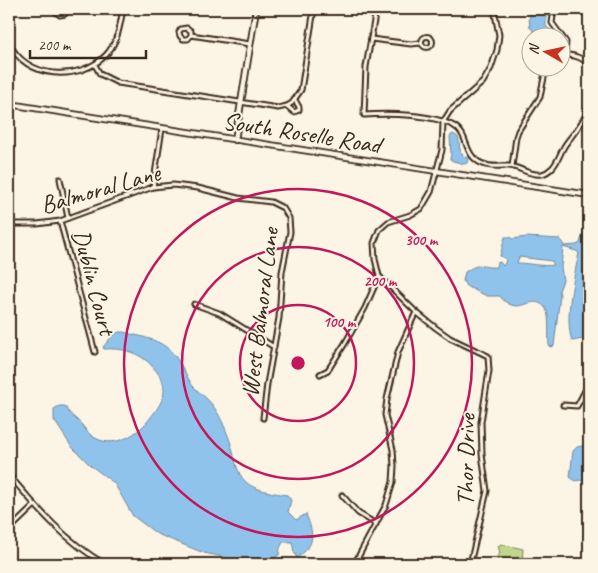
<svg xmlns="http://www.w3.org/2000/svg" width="598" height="573" font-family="Caveat,sans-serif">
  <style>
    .green { fill: #c0d68c; stroke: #7e8055 }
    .water { fill: #90c3ec; stroke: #6e869a; fill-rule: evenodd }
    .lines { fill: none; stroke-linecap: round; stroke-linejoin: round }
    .street-casing { stroke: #3b2a1e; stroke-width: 7 }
    .secondary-casing { stroke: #3b2a1e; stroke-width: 8 }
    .street { stroke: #fcf5e5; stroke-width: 3 }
    .secondary { stroke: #fcf5e5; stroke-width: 4.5 }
    .ring { fill: none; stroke: #c2185b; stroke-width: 2.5 }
    .labels { text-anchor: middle; stroke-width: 4; stroke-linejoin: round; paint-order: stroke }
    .street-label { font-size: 25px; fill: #3b2a1e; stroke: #fcf5e5 }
    .centre { fill: #c2185b; stroke: #fcf5e5; stroke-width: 2.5 }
    .ring-label { font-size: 15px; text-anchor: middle; font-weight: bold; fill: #c2185b; stroke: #fcf5e5; stroke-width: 4; stroke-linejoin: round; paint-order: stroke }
  </style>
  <rect width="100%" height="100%" fill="#fcf5e5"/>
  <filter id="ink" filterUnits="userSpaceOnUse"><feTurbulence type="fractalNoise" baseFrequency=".02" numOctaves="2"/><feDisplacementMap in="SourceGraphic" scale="10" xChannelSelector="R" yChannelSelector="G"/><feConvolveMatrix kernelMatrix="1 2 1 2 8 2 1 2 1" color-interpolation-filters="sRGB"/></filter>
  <g filter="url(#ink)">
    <path class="green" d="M501,544L523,549L522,564H498L497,558L500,553L498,546Z"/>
    <g class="water">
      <path d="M533,9H546V26L557,37H538L530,27L529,18Z"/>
      <path d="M453,134L458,137C461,146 457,153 467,158L468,162L465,164L453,161L450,159L451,154L450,136Z"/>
      <path d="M587,220H589V334L583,339L572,341C564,318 574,277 579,253L576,251L563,247L561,267L563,280L559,291L560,295L554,346L550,347L549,345C548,336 550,316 546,309C538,296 525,306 517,306C510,306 503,301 500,296H487L466,286L463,281L465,272C481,261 480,268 496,267L497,263L500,262L503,266L505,263L506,259L500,256L505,237H510L512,239L526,237L560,239L564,246L577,245L580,243ZM519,257L552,261L554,265C542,267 529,263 517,263Z"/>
      <path d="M119,332H123C138,336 154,338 166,347C179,357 184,372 192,385C196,390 202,394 206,398C218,409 225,427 230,441C235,455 235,473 247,483C257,491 275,493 287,495L291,500L288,512L296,520L306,514C314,535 316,544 297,558L294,552L292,542H283L280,548L279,555L266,562L244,561L204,553L157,534L133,516L114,483L90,465L71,446L54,420V409L59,406H65C70,416 75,417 82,425C85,429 88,433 92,436C113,451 139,434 151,417C157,409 164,400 164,390C164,378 155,369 147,361C134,351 121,348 104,349L103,347L113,335Z"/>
      <path d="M586,445H589V482C584,482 580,479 575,481L570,477L573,451L577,447Z"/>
    </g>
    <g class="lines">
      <defs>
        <g id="street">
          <path d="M56,9L57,13L60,15L65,14L67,9"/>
          <path d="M376,9L366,67L364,115C389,113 432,114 454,126C468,134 464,151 476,160C486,168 497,166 509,166C520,167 530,176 542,174C546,173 549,171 552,168C558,162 560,153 565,145C572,135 581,126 586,114C588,109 588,104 589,99"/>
          <path d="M553,16L552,23L566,42L565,55"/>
          <path d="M191,35V31L187,28L181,29L179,32L180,36L183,39H188L191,35L250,44"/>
          <circle cx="427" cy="42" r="5.5"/>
          <path d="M371,39L411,44L421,43"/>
          <path d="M9,42C25,80 80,82 106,55C118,42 120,25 123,9"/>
          <path d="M560,54C571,55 582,56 589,65"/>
          <path d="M9,55L13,51"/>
          <path d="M95,65L100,74L118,83L278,108L287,106L292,103L301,90L314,9"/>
          <path d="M287,106L294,112L299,110V107L295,100"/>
          <path d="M512,166L516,137L518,131L540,97L546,68"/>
          <path d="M60,179L68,218"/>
          <path d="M153,187L162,129"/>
          <path d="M60,221L95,352"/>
          <path d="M9,224H37L60,221L153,187L173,185L198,188L238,198L271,202L283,208L289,218L290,232L282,272L279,318L267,384L263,418"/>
          <path d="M194,304L219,313L274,347"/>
          <path d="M320,374L328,370L344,345L365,308L379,276"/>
          <path d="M563,405L577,406L587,387L589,386"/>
          <path d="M9,475C37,508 66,542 105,564"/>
          <path d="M342,495L358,513L376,524"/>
          <path d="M9,530L35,505"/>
          <path d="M356,564L357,559L386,505L393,482L394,466L393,450L385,415L387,399L398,352L416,312"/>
          <path d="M470,564L487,491L482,454L481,422L489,371L488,356L450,338L436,328L416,312L379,276L375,259L374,243L379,230L388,222L410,215L421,209L431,192L442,150L443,122L450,111L483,82L491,68L497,50L499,35L494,9"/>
        </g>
        <g id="secondary">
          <path d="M9,104L589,195"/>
          <path d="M235,140L256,9"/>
        </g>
      </defs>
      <use href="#street" class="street-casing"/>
      <use href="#secondary" class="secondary-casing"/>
      <use href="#street" class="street"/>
      <use href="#secondary" class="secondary"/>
    </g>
  </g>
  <g class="ring">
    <circle cx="298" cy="363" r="58"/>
    <circle cx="298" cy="363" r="116"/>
    <circle cx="298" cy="363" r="174"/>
  </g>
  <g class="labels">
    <g class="street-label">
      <text transform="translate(302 132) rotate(9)" y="9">South Roselle Road</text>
      <text transform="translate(100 188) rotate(-16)" y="9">Balmoral Lane</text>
      <text transform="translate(95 282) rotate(75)" y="9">Dublin Court</text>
      <text transform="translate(259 312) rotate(-83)" y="9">West Balmoral Lane</text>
      <text transform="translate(465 460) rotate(-89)" y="9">Thor Drive</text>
    </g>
  </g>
  <circle cx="298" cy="363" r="8" class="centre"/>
  <g class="ring-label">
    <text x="421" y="245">300 m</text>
    <text x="380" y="286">200 m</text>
    <text x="339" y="327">100 m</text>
  </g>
  <rect width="598" height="573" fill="none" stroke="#fcf5e5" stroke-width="30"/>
  <rect x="15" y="15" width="568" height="543" fill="none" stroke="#3b2a1e" stroke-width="2" filter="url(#ink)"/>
  <g transform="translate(546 52) rotate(279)"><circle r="24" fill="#fcf5e5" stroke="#afa495"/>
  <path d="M0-4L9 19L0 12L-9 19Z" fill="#c8321e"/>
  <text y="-8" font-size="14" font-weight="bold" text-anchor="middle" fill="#3b2a1e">N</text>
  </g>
  <path d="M30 50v8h116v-8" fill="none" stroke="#3b2a1e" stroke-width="2.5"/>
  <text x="38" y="50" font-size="15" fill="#3b2a1e" stroke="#fcf5e5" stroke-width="4" paint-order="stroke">200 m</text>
</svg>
